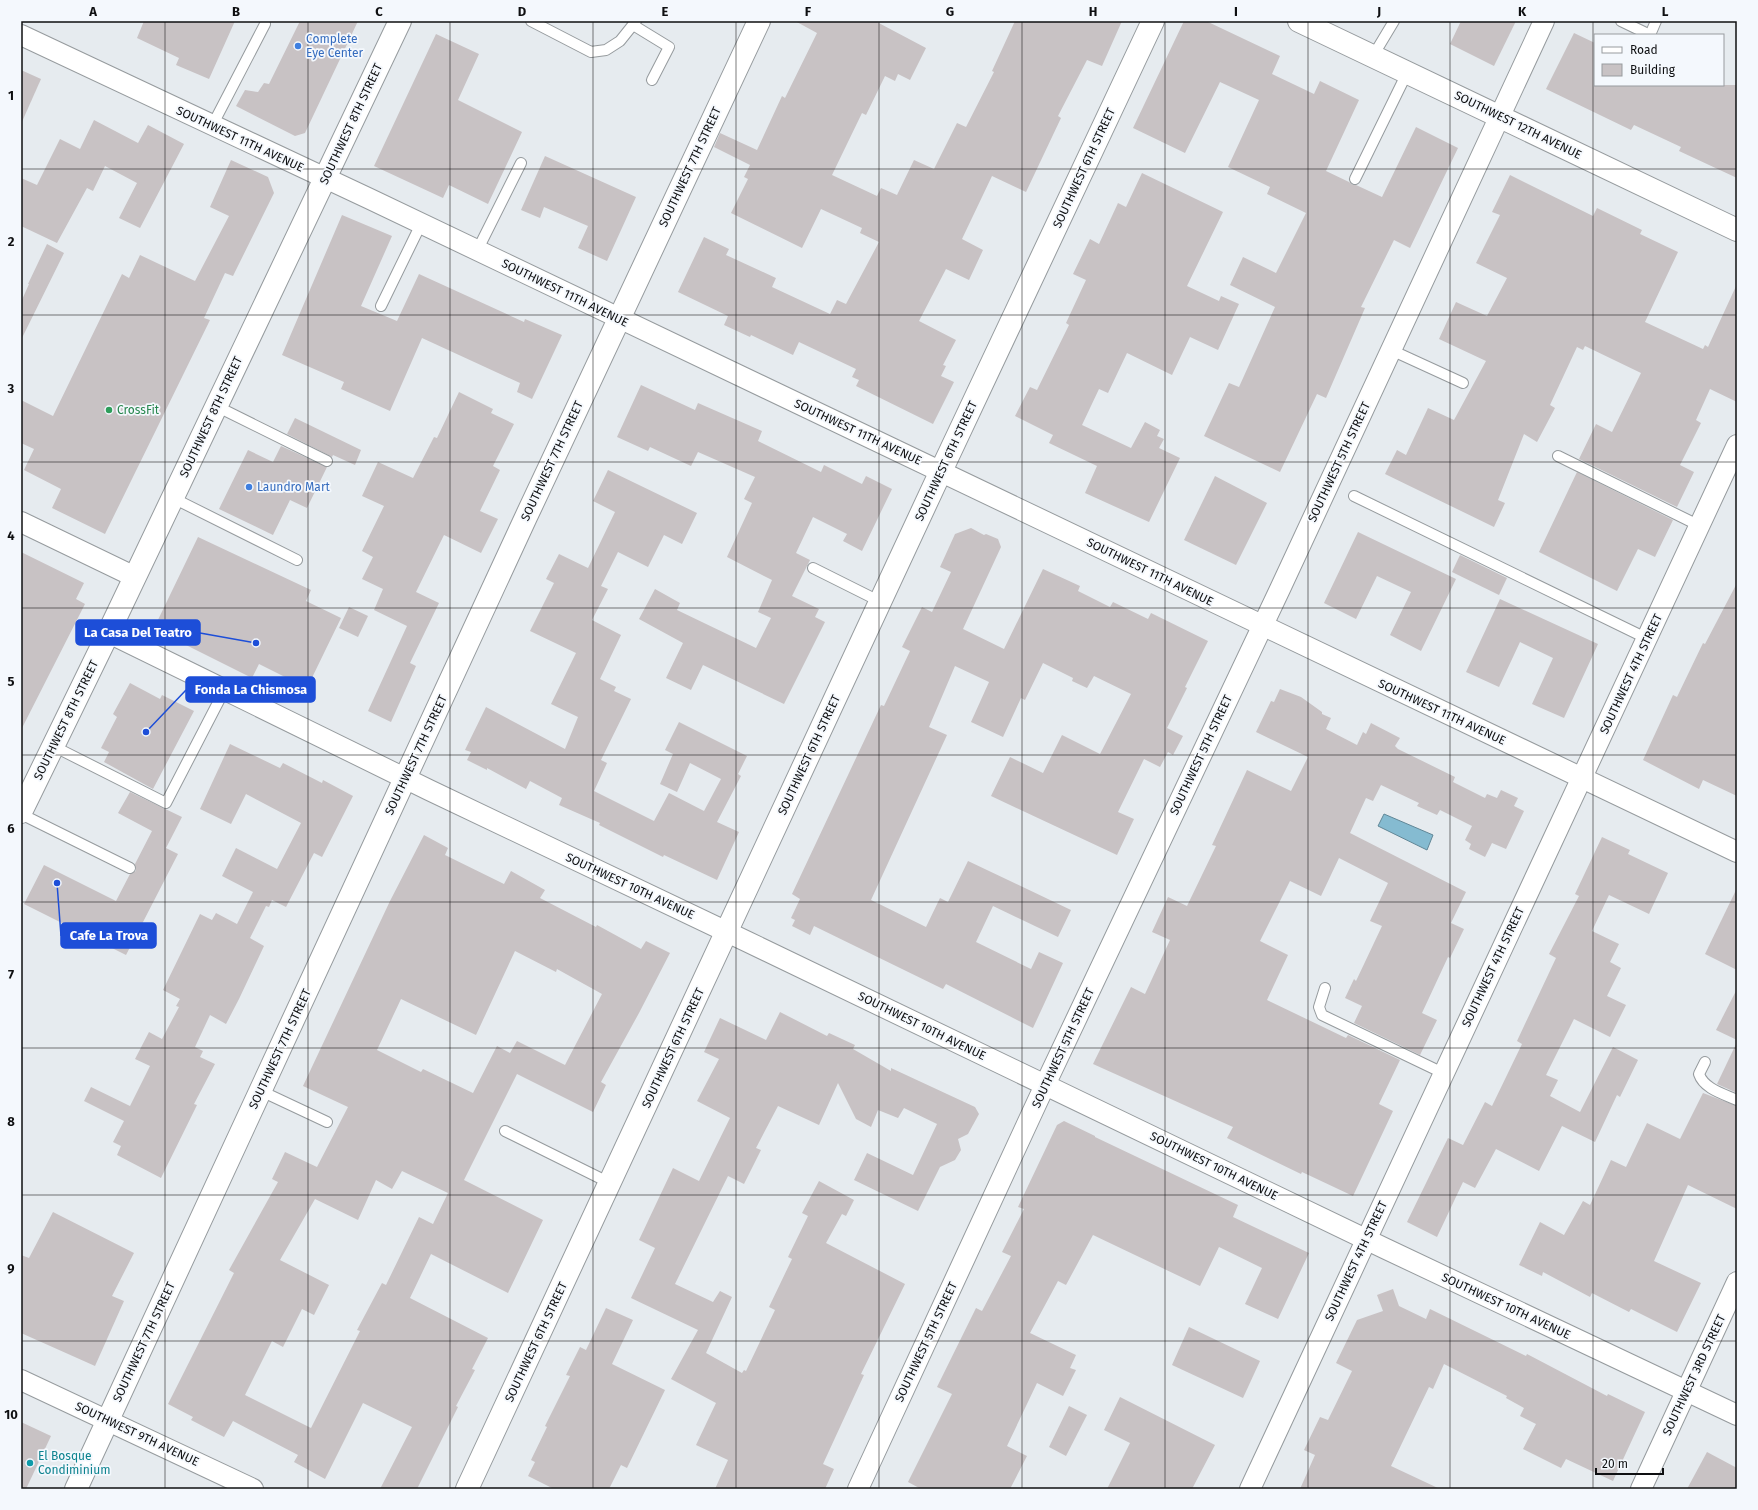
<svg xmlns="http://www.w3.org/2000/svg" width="1758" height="1510" font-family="'Fira Sans',sans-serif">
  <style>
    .water { fill: #85bbd1; stroke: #618797 }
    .building { fill: #c8c2c4; fill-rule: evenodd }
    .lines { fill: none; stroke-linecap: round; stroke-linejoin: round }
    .lane-casing { stroke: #969b9e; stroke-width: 12 }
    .street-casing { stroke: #969b9e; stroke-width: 22 }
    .secondary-casing { stroke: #969b9e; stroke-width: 24 }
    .primary-casing { stroke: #969b9e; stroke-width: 24 }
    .lane { stroke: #fff; stroke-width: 10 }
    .street { stroke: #fff; stroke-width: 20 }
    .secondary { stroke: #fff; stroke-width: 22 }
    .primary { stroke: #fff; stroke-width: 22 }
    .grid { fill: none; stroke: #0e0f11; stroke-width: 1; stroke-opacity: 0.55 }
    .shop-dot { fill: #3f7fe0; stroke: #f4f8fd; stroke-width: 1.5 }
    .leisure-dot { fill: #2e9e5b; stroke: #f4f8fd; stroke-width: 1.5 }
    .culture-dot { fill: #0f9aa8; stroke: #f4f8fd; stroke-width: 1.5 }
    .labels { text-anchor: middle; stroke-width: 3.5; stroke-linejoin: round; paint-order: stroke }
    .shop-label { font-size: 12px; fill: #366cbe; stroke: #f4f8fd; text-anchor: start }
    .street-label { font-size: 12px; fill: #0e0f11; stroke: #f4f8fd }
    .leisure-label { font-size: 12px; fill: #27864d; stroke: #f4f8fd; text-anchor: start }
    .culture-label { font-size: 12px; fill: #0d838f; stroke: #f4f8fd; text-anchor: start }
    .leader { fill: none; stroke: #1d4ed8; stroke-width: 1.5 }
    .callout-dot { fill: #1d4ed8; stroke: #f4f8fd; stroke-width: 1.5 }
    .callout { fill: #1d4ed8; stroke: #1d4ed8; stroke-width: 1.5 }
    .callout-label { font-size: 13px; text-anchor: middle; font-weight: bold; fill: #fff }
    .neatline { fill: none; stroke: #0e0f11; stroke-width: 1.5 }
    .grid-label { font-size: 13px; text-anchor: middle; font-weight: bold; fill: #0e0f11 }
  </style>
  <rect width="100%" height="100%" fill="#e6ebef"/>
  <path class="water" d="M1384,814L1433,835L1427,850L1378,826Z"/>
  <g class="building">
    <path d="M144,21H235L209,79L176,65L179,58L137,38Z"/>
    <path d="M300,21H358L305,133L295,136L236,106L245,90L258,92L264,83L269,84Z"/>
    <path d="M795,21H875L926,48L910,80L898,74L895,81L885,76L866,115L862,113L832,175L877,196L881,188L897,195L914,160L934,169L957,123L966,127L994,72L992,71L1015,21H1122L1102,66L1087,60L1058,116L1061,118L1026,192L992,176L962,239L983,250L969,280L946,269L919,321L956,340L943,365L946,366L941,376L954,382L933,424L856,386L859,380L852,377L856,369L799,342L793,355L751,335L750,337L724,325L728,316L678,292L704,237L729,249L726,255L776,278L772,287L830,314L837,300L846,304L879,242L860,233L862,228L821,209L802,248L731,213L748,179L744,177L750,165L714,147L720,133L757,150L782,96L785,98L817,33Z"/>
    <path d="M1184,21H1206L1280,56L1272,74L1314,94L1320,81L1359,100L1326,171L1349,182L1353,185H1356L1382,197L1416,127L1458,148L1410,248L1394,240L1361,307L1365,308L1326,398L1317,394L1280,472L1204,436L1229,383L1239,387L1275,307L1230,285L1243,257L1276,273L1306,213L1267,194L1270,187L1228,167L1259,100L1220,82L1185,153L1133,128Z"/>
    <path d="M1461,21H1516L1494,66L1450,44Z"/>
    <path d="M1574,33L1595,43V85H1737V178L1679,151L1681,147L1634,125L1631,130L1546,89Z"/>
    <path d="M436,34L479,54L458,100L522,132L488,204L449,185L443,198L374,166Z"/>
    <path d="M21,70L41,79L21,124Z"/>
    <path d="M94,120L138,143L148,125L184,144L140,228L119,218L137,183L105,166L93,191L87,188L57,243L21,226V178L37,185L60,139L80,149Z"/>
    <path d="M545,156L636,197L607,261L578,248L588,226L544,207L540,218L521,210Z"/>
    <path d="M231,160L268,177L274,193L233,276L225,273L204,318L210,320L105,534L52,508L61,489L24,470L34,449L21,443V400L53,416L122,274L129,278L140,255L195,281L229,216L210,207Z"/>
    <path d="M1142,173L1223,212L1187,286L1219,301L1221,296L1239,304L1218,350L1190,337L1172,375L1127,353L1108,393L1099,389L1082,425L1131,448L1145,422L1160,430L1157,436L1164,439L1159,448L1180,458L1149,522L1085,493L1097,466L1049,443L1053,435L1015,416L1030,387L1037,390L1069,325L1066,323L1086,280L1073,274L1090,239L1099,244L1118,203L1126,207Z"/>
    <path d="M1510,175L1593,216L1597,208L1642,230L1640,234L1678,252L1645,322L1703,349L1705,345L1708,347L1737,284V402L1710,389L1696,420L1701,423L1680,465L1694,472L1677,507L1579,459L1596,424L1612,432L1641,373L1585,346L1583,350L1577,347L1550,405L1555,408L1537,442L1524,434L1498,500L1505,503L1494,527L1385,474L1397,450L1406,455L1428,408L1454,420L1486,361L1439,339L1456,302L1487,316L1507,278L1476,263L1500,215L1492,212Z"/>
    <path d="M342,215L392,236L361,306L397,321L419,274L524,322L525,319L562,335L532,399L517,392L520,383L422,338L390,411L341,389L344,382L282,355Z"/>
    <path d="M47,244L64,253L22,338L21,302L29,284H28Z"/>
    <path d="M641,385L695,410L698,403L762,431L758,441L821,472L824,465L862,484L866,476L892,489L862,551L843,541L847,534L813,517L796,553L810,560L792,596L819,609L815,617L825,622L784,704L703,665L691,690L666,678L683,643L639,619L655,589L680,603L677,610L756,648L771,618L758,612L772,580L727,557L752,503L744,499L755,477L698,452L691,466L650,447L648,451L617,437Z"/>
    <path d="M459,392L493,409L491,413L514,424L493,466L500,470L480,511L498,519L481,553L444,535L416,592L439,603L410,663L416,666L391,722L368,711L407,626L374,610L383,589L362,579L373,557L362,551L384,506L362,496L378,462L413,478L434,437L437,438Z"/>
    <path d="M295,418L361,450L355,465L333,455L332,457L287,434Z"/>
    <path d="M281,446L327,467L307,508L290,500L273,535L219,509L248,450L273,462Z"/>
    <path d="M608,470L697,513L682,544L664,535L648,567L618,552L601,586L608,589L592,620L621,635L600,679L616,687L614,691L631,699L601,760L607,763L594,791L654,821L669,793L704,811L721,779L690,763L677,792L660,784L673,754L665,750L679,722L747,756L738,774L741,776L717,822L739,832L717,880L664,855L663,857L599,825L600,823L559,805L562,798L530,781L526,789L487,768V770L467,760L471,752L465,750L486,707L565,749L578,717L551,704L576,653L530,631L554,583L546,579L559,554L588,568L615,512L593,501Z"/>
    <path d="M1577,472L1673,520L1655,557L1638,549L1617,591L1539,552Z"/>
    <path d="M1215,476L1267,503L1236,565L1184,540Z"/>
    <path d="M971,528L984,535L986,534L998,539L1001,547L963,629L1004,649L1043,569L1080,586L1078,591L1110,607L1113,602L1148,619L1151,613L1208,641L1185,687L1187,688L1167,728L1183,736L1173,755L1168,752L1160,767L1144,759L1118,812L1134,819L1117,855L991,796L1010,757L1043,773L1062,735L1100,754L1131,694L1094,676L1087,688L1072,681L1073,678L1043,663L1025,700L1021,698L1003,737L971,722L989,682L955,666L929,727L947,735L871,900L926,927L940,898L948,902L968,861L1071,910L1058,937L993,906L976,942L1031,969L1039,952L1063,963L1033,1028L946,984L943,989L814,926L810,935L792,926L795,920L791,918L800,899L792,894L881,705L884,706L910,651L902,647L922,607L932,612L951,572L940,567L955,534Z"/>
    <path d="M1358,532L1456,579L1421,651L1390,635L1411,592L1377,576L1356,619L1324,603Z"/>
    <path d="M198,537L311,590L306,601L341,618L307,688L259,664L252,678L160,632L156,624Z"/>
    <path d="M21,552L84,583L76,599L85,604L21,730Z"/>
    <path d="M1460,555L1507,578L1499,595L1452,572Z"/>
    <path d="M1737,583V796L1703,780L1699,789L1643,760L1673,695L1677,697L1703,643L1705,644Z"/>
    <path d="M1500,599L1598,644L1564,718L1532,704L1553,658L1520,642L1499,687L1466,672Z"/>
    <path d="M349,607L368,616L358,637L339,628Z"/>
    <path d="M130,683L160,699L162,695L194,711L153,789L104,762L109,752L101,748L117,717L113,714Z"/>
    <path d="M1280,689L1301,697L1322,712V714L1331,718L1326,729L1357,745L1363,732L1366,734L1371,723L1400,738L1395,746L1398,749L1455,777L1453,782L1485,798L1487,794L1497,798L1501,790L1518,798L1514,806L1524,811L1506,849L1492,843L1485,857L1469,849L1471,844L1465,840L1472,826L1440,810L1437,815L1417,806L1419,803L1381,785L1373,801L1366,798L1350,833L1466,892L1451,923L1464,929L1450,958L1448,957L1422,1013L1437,1020L1420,1055L1354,1023L1362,1006L1345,998L1354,979L1356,981L1382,926L1370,921L1388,883L1339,858L1321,896L1290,881L1260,941L1288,955L1267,1000L1346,1038L1348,1035L1400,1060L1379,1104L1393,1111L1353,1196L1302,1172L1301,1174L1227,1138L1233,1127L1093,1064L1131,987L1145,994L1170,940L1152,932L1168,897L1187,906L1216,846L1212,845L1247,770L1291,791L1308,757L1256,732L1271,701L1274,702Z"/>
    <path d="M230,744L280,768L283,763L322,783L323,780L353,796L322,857L314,853L286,907L272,900L269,907L266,906L250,938L264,946L239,999L226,1024L210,1015L195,1047L203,1051L200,1057L215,1064L194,1104L197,1105L161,1178L117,1155L121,1146L113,1142L124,1121L84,1101L91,1087L130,1106L150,1066L135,1059L149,1032L162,1039L179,1007L176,1006L180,999L163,990L200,914L212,920L216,913L237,924L253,892L222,876L236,848L277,869L301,823L246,794L231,824L200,809Z"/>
    <path d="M130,792L182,817L166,848L178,854L126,955L24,904L44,865L116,901L130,874L136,871L135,864L152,831L118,813Z"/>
    <path d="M424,835L448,848L445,855L504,884L511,871L545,890L540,898L596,927L597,925L641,949L646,941L670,953L639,1013L601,1082L606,1085L593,1112L517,1074L464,1180L543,1220L508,1293L431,1254L410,1298L488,1338L472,1369L475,1370L456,1406L458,1407L417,1489H380L412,1427L363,1403L325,1479L294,1462L298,1455L233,1421L224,1437L191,1420L193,1417L168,1404L234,1273L229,1270L278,1182L272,1179L285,1152L317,1167L348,1107L303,1086L390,901ZM515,951L556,972L557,969L602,994L565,1065L517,1041L510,1053L497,1046L473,1093L423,1069L421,1072L377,1050L401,999L476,1035ZM402,1171L448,1193L433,1224L419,1217L386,1285L382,1283L357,1330L360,1331L311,1428L245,1395L272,1341L283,1347L302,1309L314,1315L329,1285L280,1260L315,1199L358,1220L376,1180L392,1189Z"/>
    <path d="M1602,837L1630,850L1628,854L1668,873L1649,914L1609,895L1592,931L1619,944L1610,962L1621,968L1607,996L1626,1005L1610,1037L1574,1019L1546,1075L1558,1080L1550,1096L1580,1112L1613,1047L1638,1060L1620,1097L1617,1095L1595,1142L1562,1126L1539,1171L1496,1149L1475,1188L1463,1182L1437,1237L1407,1222L1448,1138L1463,1145L1485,1102L1492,1106L1522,1044L1517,1041L1556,958L1549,954L1579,896L1575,894Z"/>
    <path d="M1737,888V970L1705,954Z"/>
    <path d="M1737,989V1040L1716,1030Z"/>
    <path d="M780,1012L827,1036L829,1033L855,1045L853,1049L891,1071V1068L975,1107L979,1114L968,1134L958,1139L961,1150L955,1160L940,1167L918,1211L854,1180L867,1153L913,1175L937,1124L904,1108L898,1118L878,1110L871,1127L856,1119L838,1083L819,1125L778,1106L756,1148L761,1150L744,1184L728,1176L675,1284L713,1302L720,1291L732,1297L706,1353L742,1373L744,1370L746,1371L775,1310L769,1307L792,1259L788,1257L808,1216L802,1213L819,1181L854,1200L846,1216L842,1214L826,1243L905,1284L861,1374L864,1375L823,1464L834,1469L825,1489H715L728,1460L696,1445L716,1403L671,1379L698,1330L631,1298L655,1248L639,1240L673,1168L699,1181L730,1118L697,1101L719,1059L704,1052L720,1018L766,1040Z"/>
    <path d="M1737,1042V1093L1717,1084Z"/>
    <path d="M1703,1093L1737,1106V1209L1688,1185L1654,1261L1701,1283L1677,1332L1631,1309L1629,1312L1592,1293L1590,1297L1543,1272L1542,1276L1519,1265L1540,1222L1564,1235L1583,1201L1590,1205L1611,1160L1626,1167L1647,1123L1680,1139Z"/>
    <path d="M1064,1121L1095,1136V1137L1238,1205L1233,1217L1309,1253L1278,1319L1245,1304L1262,1268L1219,1247L1200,1286L1093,1235L1066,1285L1058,1281L1030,1333L1076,1355L1070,1368L1076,1370L1063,1396L1037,1383L1007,1446L1027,1456L1010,1489H921L908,1482L952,1394L937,1387L976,1308L982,1311L1011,1256L1002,1252L1024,1209L1018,1207L1057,1125Z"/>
    <path d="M53,1212L134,1253L112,1296L124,1301L95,1366L21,1333V1255L29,1258Z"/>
    <path d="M1393,1289L1399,1306L1426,1319L1430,1309L1526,1356L1527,1354L1607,1396L1608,1394L1645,1412L1613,1481L1566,1459L1561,1468L1523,1449L1536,1424L1520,1416L1524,1408L1506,1398L1507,1396L1444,1364L1433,1389L1429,1387L1391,1466L1440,1489H1300L1315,1455L1304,1450L1320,1417L1328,1420L1352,1371L1336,1363L1357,1320L1383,1311L1377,1295Z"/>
    <path d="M606,1308L633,1320L612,1364L665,1390L627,1468L621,1465L609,1489H554L528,1476L535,1462L531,1460L547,1427L545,1426L570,1376L566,1375L580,1347L586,1350Z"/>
    <path d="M1189,1327L1260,1361L1243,1398L1172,1365Z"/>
    <path d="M1120,1397L1215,1445L1192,1489H1107L1130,1443L1104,1430Z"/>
    <path d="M1069,1406L1087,1415L1066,1456L1049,1447Z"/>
    <path d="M21,1422L51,1436L26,1489H21Z"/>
    <path d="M1707,1452L1737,1468V1489H1687Z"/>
  </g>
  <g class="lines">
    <defs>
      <g id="lane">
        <path d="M531,21L591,52L606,50L620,41L636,21"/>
        <path d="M1621,21L1650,35"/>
        <path d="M633,25L669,47L652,80"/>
        <path d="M1650,35L1656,21"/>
        <path d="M1373,56L1394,21"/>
        <path d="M212,126L265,24"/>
        <path d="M1355,179L1407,73"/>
        <path d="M477,251L521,163"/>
        <path d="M381,306L421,224"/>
        <path d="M1391,350L1463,383"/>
        <path d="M216,406L327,461"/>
        <path d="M1558,456L1700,526"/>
        <path d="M1354,496L1648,639"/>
        <path d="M173,498L297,560"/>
        <path d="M813,568L881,602"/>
        <path d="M53,746L166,803L225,689"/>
        <path d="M21,814L130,868"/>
        <path d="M1325,988L1319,1007L1322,1015L1443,1073"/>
        <path d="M1705,1062L1699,1074C1704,1089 1724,1094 1737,1100"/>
        <path d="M261,1091L327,1122"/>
        <path d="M505,1131L610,1183"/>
      </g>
      <g id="street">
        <path d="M21,35L370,199L1737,852"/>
        <path d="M21,522L135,577"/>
        <path d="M109,633L429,790L748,942L1384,1248L1737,1415"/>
        <path d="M21,1380L253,1489"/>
        <path d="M858,1489L1045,1085L1280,589L1544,21"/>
        <path d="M1250,1489L1737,445"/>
        <path d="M1641,1489L1737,1282"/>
      </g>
      <g id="secondary">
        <path d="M1299,21L1737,230"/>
        <path d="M467,1489L941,471L1153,21"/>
      </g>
      <g id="primary">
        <path d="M21,812L103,644L400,21"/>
        <path d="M76,1489L526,517L759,21"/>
      </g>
    </defs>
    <use href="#lane" class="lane-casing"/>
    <use href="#street" class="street-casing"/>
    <use href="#secondary" class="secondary-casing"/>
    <use href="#primary" class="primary-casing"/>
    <use href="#lane" class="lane"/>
    <use href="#street" class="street"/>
    <use href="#secondary" class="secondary"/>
    <use href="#primary" class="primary"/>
  </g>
  <path class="grid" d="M165,21V1489M308,21V1489M450,21V1489M593,21V1489M736,21V1489M879,21V1489M1022,21V1489M1165,21V1489M1308,21V1489M1450,21V1489M1593,21V1489M21,169H1737M21,315H1737M21,462H1737M21,608H1737M21,755H1737M21,902H1737M21,1048H1737M21,1195H1737M21,1341H1737"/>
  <g class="shop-dot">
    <circle cx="298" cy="46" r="4"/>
    <circle cx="249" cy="487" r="4"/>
  </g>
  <circle class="leisure-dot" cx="109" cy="410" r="4"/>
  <circle class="culture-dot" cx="30" cy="1463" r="4"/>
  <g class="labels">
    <g class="shop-label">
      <text x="306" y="43">Complete<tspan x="306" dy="14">Eye Center</tspan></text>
      <text x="257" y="491">Laundro Mart</text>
    </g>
    <g class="street-label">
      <text transform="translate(351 124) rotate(-65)" y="4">SOUTHWEST 8TH STREET</text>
      <text transform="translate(1518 125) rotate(26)" y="4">SOUTHWEST 12TH AVENUE</text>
      <text transform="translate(240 139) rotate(25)" y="4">SOUTHWEST 11TH AVENUE</text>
      <text transform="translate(690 167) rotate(-65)" y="4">SOUTHWEST 7TH STREET</text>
      <text transform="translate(1084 168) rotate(-65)" y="4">SOUTHWEST 6TH STREET</text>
      <text transform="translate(565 293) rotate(26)" y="4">SOUTHWEST 11TH AVENUE</text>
      <text transform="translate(211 417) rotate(-65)" y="4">SOUTHWEST 8TH STREET</text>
      <text transform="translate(858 432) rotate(25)" y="4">SOUTHWEST 11TH AVENUE</text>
      <text transform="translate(552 461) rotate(-65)" y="4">SOUTHWEST 7TH STREET</text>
      <text transform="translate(946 461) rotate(-65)" y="4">SOUTHWEST 6TH STREET</text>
      <text transform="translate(1339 462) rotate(-65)" y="4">SOUTHWEST 5TH STREET</text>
      <text transform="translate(1150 572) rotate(26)" y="4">SOUTHWEST 11TH AVENUE</text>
      <text transform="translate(1631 674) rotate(-65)" y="4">SOUTHWEST 4TH STREET</text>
      <text transform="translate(1442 712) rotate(25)" y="4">SOUTHWEST 11TH AVENUE</text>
      <text transform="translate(66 720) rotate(-64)" y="4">SOUTHWEST 8TH STREET</text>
      <text transform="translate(416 755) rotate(-65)" y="4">SOUTHWEST 7TH STREET</text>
      <text transform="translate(809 755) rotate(-65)" y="4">SOUTHWEST 6TH STREET</text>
      <text transform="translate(1201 755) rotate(-65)" y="4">SOUTHWEST 5TH STREET</text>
      <text transform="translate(630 886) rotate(25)" y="4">SOUTHWEST 10TH AVENUE</text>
      <text transform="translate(1493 967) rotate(-65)" y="4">SOUTHWEST 4TH STREET</text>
      <text transform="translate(922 1026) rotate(26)" y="4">SOUTHWEST 10TH AVENUE</text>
      <text transform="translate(673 1048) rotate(-65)" y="4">SOUTHWEST 6TH STREET</text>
      <text transform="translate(1063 1048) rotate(-65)" y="4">SOUTHWEST 5TH STREET</text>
      <text transform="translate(280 1049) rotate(-65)" y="4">SOUTHWEST 7TH STREET</text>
      <text transform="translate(1214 1166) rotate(26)" y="4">SOUTHWEST 10TH AVENUE</text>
      <text transform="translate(1356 1261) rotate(-65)" y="4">SOUTHWEST 4TH STREET</text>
      <text transform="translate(1506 1306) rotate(25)" y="4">SOUTHWEST 10TH AVENUE</text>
      <text transform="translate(144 1342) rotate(-65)" y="4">SOUTHWEST 7TH STREET</text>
      <text transform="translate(536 1342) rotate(-65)" y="4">SOUTHWEST 6TH STREET</text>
      <text transform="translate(926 1342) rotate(-65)" y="4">SOUTHWEST 5TH STREET</text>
      <text transform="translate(1694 1375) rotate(-65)" y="4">SOUTHWEST 3RD STREET</text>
      <text transform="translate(137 1434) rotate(25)" y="4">SOUTHWEST 9TH AVENUE</text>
    </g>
    <g class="leisure-label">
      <text x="117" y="414">CrossFit</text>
    </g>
    <g class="culture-label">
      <text x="38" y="1460">El Bosque<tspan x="38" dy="14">Condiminium</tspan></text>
    </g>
  </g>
  <path class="leader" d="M256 643L200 633M146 732L186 690M57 883L61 936"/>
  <g class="callout-dot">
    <circle cx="256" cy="643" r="4"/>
    <circle cx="146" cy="732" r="4"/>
    <circle cx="57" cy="883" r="4"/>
  </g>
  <g class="callout">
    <rect x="76" y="620" width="124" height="25" rx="4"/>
    <rect x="186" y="677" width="129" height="25" rx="4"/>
    <rect x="61" y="923" width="95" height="25" rx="4"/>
  </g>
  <g class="callout-label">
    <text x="138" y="637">La Casa Del Teatro</text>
    <text x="251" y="694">Fonda La Chismosa</text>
    <text x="109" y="940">Cafe La Trova</text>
  </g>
  <rect width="1758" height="1510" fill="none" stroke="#f4f8fd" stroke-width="44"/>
  <rect x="1594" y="34" width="130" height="52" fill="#f4f8fd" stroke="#989b9f"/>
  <rect x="1602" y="47" width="20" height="6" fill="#ffffff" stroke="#989b9f"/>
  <text x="1630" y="54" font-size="12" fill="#0e0f11">Road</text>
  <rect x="1602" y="64" width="20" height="12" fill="#c8c2c4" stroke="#989b9f"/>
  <text x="1630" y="74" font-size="12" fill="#0e0f11">Building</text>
  <path d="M1596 1468v6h67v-6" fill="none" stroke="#0e0f11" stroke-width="2"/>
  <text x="1602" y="1468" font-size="12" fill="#0e0f11" stroke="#f4f8fd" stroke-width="3" paint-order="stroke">20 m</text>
  <rect x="22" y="22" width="1714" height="1466" class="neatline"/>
  <g class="grid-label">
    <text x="93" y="16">A</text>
    <text x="236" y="16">B</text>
    <text x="379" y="16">C</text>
    <text x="522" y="16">D</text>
    <text x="665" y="16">E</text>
    <text x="808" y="16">F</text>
    <text x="950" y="16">G</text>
    <text x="1093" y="16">H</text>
    <text x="1236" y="16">I</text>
    <text x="1379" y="16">J</text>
    <text x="1522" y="16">K</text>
    <text x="1665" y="16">L</text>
    <text x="11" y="100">1</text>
    <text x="11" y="246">2</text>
    <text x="11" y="393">3</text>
    <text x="11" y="540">4</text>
    <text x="11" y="686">5</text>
    <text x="11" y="833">6</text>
    <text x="11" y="979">7</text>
    <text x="11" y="1126">8</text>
    <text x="11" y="1273">9</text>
    <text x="11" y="1419">10</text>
  </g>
</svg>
